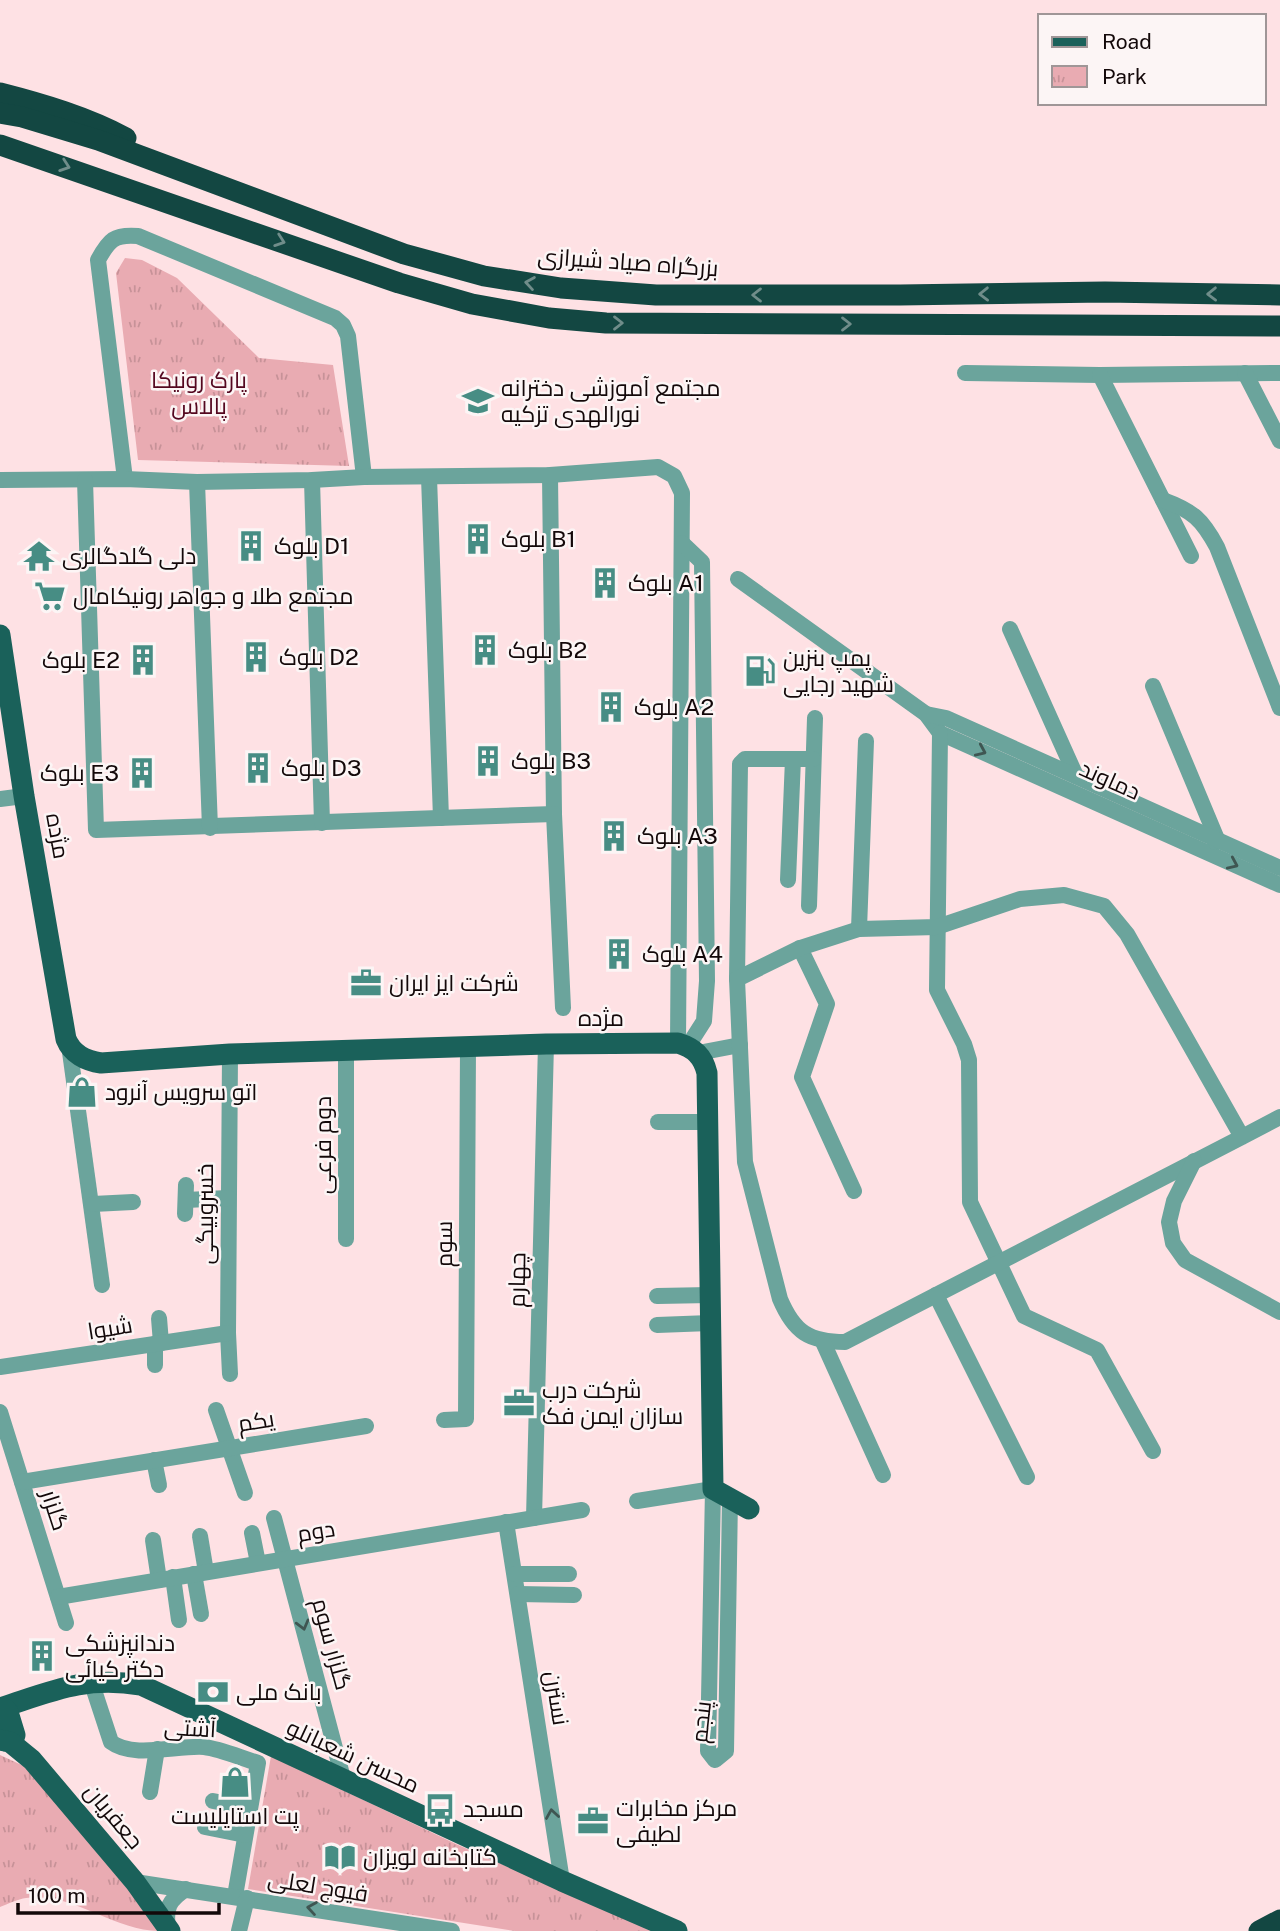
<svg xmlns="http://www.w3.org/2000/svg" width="1280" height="1931" font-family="'Public Sans',Cairo,sans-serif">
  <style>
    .park { fill: url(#park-tufts) }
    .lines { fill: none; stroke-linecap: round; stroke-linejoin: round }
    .minor { stroke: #6ba49c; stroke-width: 16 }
    .major { stroke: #1a615a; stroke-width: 21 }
    .highway { stroke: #134742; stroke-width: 21 }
    .oneway { stroke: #708d8a }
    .oneway2 { stroke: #3f5652 }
    .labels { text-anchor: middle; stroke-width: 5; stroke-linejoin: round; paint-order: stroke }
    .street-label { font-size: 23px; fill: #130809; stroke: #fcf5f5 }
    .park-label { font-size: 23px; fill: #54071f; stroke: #fcf5f5 }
    .poi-label { font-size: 23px; fill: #130809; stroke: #fcf5f5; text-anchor: start }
  </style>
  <defs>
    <pattern id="park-tufts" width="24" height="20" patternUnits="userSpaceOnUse" patternTransform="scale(1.75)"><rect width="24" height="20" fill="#e9abb2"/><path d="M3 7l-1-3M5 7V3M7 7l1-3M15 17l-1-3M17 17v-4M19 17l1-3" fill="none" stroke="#c79298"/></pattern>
  </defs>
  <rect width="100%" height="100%" fill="#fee1e4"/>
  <g class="park">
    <path d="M125,258L142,260L177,278L259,358L333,365L349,466L138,460L116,273Z"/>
    <path d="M0,1755L26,1767L131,1893L159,1931C113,1931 74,1892 26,1898C18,1899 8,1904 0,1907Z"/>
    <path d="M271,1756L456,1844L654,1931H515L248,1889Z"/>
  </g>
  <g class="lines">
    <g class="minor">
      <path d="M965,373L1100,375L1280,373"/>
      <path d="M1245,373L1280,441"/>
      <path d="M1100,375L1191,556"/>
      <path d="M550,475L554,814L563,1008"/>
      <path d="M429,477L441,818"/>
      <path d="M125,479L98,260C109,240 114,234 138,236L335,318L343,325L348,336L364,477"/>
      <path d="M0,480L125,479L197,482L312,480L364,477L550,475L658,467L674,476L682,493L678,1043"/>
      <path d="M85,480L96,830L554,814"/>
      <path d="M312,480L322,823"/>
      <path d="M197,482L210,828"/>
      <path d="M1163,500C1193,511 1202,519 1217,547L1280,708"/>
      <path d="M682,543L702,562L707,981L704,1021L688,1046"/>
      <path d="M738,579L926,714L940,733L1280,885"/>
      <path d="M1010,629L1076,776"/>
      <path d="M1153,686L1217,839L1215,842"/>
      <path d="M926,714L946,718L1280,868"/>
      <path d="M940,733L937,990L964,1044L969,1060L970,1202L1024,1316L1097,1350L1153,1451"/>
      <path d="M0,799L24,796"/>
      <path d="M788,880L793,759"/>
      <path d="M809,906L815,718"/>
      <path d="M859,929L866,741"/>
      <path d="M800,948L827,1004L802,1077L854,1191"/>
      <path d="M737,979L740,764L745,759H813"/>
      <path d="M69,1045L102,1285"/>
      <path d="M698,1053L740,1045"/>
      <path d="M230,1054L228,1333L230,1374"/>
      <path d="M658,1122H707"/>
      <path d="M1242,1137L1127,934L1104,906L1064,895L1020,899L937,927L859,929L800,948L737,979L745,1162L780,1299C794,1332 809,1342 845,1342L1242,1137L1280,1117"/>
      <path d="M1194,1161L1174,1201L1169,1222L1173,1243L1185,1260L1280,1312"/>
      <path d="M186,1200L228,1198"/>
      <path d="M93,1204L133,1202"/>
      <path d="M185,1214L186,1185"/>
      <path d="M346,1239V1051"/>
      <path d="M936,1295L1027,1477"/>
      <path d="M657,1296L710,1295"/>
      <path d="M159,1318L161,1343"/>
      <path d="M657,1325L710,1323"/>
      <path d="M823,1342L883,1475"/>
      <path d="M155,1344V1365"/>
      <path d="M0,1367L228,1333"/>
      <path d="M216,1410L245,1493"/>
      <path d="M0,1412L66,1623"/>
      <path d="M444,1420L466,1419L468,1047"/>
      <path d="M154,1460L159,1485"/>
      <path d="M22,1482L366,1426"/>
      <path d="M637,1501L713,1489L708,1751L715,1760L726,1751L730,1498"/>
      <path d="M274,1518L344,1782"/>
      <path d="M534,1518L546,1044"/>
      <path d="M506,1522L562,1881"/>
      <path d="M252,1533L258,1563"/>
      <path d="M200,1536L206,1572"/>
      <path d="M153,1540L159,1580"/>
      <path d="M194,1574L201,1614"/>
      <path d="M515,1574H569"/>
      <path d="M173,1577L179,1620"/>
      <path d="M518,1594L574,1595"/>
      <path d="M58,1597L582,1510"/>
      <path d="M91,1681L111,1742C133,1759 177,1745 204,1747C221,1749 241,1758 258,1763L235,1896"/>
      <path d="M150,1792L157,1749"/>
      <path d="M213,1801L250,1808"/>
      <path d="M205,1827L245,1835"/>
      <path d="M135,1882L452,1931"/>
      <path d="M168,1928C165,1908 169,1900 186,1889"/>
      <path d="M239,1931L247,1898"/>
    </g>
    <g class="major">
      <path d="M0,635L24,796L66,1039C72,1054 86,1061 101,1063L230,1054L546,1044L678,1043C694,1048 703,1056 707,1073L713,1489L749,1509"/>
      <path d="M0,1708C53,1691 83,1676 141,1685L562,1881L677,1931"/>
      <path d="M0,1709H5L8,1712L15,1735L13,1740L6,1741L0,1724"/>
      <path d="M0,1740L10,1742L32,1760L135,1882L170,1931"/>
    </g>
    <g class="highway">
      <path d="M0,93C43,104 87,117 126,138"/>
      <path d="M0,113L22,117L98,140L404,254L484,276L561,288L656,295H900L1105,292L1280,295"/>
      <path d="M0,145L399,283L472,304L549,318L606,323L1280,326"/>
      <path d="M1259,1931L1280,1920"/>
    </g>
  </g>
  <defs><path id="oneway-chevron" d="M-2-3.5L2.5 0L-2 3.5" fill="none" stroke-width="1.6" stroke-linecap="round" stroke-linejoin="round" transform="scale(1.75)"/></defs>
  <g class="oneway">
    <use href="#oneway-chevron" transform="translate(65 166) rotate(19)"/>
    <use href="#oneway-chevron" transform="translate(280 241) rotate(19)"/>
    <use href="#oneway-chevron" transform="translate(530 283) rotate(-171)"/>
    <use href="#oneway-chevron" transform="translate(984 294) rotate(179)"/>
    <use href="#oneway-chevron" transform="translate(1212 294) rotate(179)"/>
    <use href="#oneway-chevron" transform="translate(757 295) rotate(-180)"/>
    <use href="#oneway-chevron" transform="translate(618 323)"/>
    <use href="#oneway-chevron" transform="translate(846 324)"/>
  </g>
  <g class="oneway2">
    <use href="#oneway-chevron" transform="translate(981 751) rotate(24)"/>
    <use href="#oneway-chevron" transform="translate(1233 864) rotate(24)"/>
    <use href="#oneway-chevron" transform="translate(303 1625) rotate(75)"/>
    <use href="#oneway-chevron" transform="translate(552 1814) rotate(-99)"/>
    <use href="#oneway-chevron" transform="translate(312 1908) rotate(-171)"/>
  </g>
  <defs>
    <symbol id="school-bare" viewBox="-9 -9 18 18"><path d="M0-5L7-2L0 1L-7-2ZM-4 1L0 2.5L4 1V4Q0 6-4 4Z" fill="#478d84" stroke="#fcf5f5" stroke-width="2.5" paint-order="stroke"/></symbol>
    <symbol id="building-bare" viewBox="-9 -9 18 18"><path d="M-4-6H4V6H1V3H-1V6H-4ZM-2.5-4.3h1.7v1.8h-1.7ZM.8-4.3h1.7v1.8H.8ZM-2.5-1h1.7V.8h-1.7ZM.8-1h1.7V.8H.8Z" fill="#478d84" stroke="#fcf5f5" stroke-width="2.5" paint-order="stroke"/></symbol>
    <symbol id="temple-bare" viewBox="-9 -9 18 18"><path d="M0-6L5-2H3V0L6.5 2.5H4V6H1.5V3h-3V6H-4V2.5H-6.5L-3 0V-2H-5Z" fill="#478d84" stroke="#fcf5f5" stroke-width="2.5" paint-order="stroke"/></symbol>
    <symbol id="supermarket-bare" viewBox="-9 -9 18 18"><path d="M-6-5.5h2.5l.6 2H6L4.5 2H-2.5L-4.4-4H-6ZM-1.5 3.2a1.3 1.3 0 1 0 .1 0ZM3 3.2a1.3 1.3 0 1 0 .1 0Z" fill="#478d84" stroke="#fcf5f5" stroke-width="2.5" paint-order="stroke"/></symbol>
    <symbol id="fuel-bare" viewBox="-9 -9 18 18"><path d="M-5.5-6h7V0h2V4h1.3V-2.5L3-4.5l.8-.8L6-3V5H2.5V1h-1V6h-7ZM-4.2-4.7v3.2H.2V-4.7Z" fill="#478d84" stroke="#fcf5f5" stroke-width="2.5" paint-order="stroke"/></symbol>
    <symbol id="office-bare" viewBox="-9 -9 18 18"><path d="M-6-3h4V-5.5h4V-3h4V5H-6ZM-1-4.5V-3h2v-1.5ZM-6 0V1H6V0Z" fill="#478d84" stroke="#fcf5f5" stroke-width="2.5" paint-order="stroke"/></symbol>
    <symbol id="shop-bare" viewBox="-9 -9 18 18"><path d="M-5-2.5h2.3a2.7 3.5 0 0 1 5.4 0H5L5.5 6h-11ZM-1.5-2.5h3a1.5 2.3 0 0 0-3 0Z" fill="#478d84" stroke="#fcf5f5" stroke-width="2.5" paint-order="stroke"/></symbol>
    <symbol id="bank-bare" viewBox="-9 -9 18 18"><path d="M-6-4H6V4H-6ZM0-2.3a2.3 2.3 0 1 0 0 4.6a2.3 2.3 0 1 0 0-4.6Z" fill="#478d84" stroke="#fcf5f5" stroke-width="2.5" paint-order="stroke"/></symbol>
    <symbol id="bus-bare" viewBox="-9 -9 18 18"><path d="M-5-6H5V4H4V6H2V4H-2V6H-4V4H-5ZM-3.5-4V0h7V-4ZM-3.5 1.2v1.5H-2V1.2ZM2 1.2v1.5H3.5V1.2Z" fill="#478d84" stroke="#fcf5f5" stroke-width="2.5" paint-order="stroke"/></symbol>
    <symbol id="library-bare" viewBox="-9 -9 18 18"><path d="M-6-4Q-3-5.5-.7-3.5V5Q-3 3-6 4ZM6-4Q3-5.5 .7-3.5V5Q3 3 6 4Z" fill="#478d84" stroke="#fcf5f5" stroke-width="2.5" paint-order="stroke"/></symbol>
  </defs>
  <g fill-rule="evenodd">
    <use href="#school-bare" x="456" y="379" width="44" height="44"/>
    <use href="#building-bare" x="456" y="517" width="44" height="44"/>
    <use href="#building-bare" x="229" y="524" width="44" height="44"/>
    <use href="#temple-bare" x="17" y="534" width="44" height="44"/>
    <use href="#building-bare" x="583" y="561" width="44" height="44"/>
    <use href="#supermarket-bare" x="28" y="574" width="44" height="44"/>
    <use href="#building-bare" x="463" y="628" width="44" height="44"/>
    <use href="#building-bare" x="234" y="635" width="44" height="44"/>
    <use href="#building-bare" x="121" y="638" width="44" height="44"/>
    <use href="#fuel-bare" x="738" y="649" width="44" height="44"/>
    <use href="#building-bare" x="589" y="685" width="44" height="44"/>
    <use href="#building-bare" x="466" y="739" width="44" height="44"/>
    <use href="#building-bare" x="236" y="746" width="44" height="44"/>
    <use href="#building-bare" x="120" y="751" width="44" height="44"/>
    <use href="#building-bare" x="592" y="814" width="44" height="44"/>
    <use href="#building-bare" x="597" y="932" width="44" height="44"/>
    <use href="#office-bare" x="344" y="961" width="44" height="44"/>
    <use href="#shop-bare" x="60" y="1070" width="44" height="44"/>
    <use href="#office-bare" x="497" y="1381" width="44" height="44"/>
    <use href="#building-bare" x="20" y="1634" width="44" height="44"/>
    <use href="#bank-bare" x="191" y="1670" width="44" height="44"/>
    <use href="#shop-bare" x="213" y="1760" width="44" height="44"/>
    <use href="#bus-bare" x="418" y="1787" width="44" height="44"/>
    <use href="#office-bare" x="571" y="1799" width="44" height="44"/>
    <use href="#library-bare" x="318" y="1835" width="44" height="44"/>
  </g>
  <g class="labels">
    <g class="street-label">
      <text transform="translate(628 262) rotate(4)" y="8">بزرگراه صیاد شیرازی</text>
      <text transform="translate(1110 780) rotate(24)" y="8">دماوند</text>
      <text transform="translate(58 836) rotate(80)" y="8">مژده</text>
      <text x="601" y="1026">مژده</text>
      <text transform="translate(323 1145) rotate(-90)" y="8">دوم فرعی</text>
      <text transform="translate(205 1214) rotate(-90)" y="8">خسروبیگی</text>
      <text transform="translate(444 1244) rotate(-90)" y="8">سوم</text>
      <text transform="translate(517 1280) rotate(-89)" y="8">چهارم</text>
      <text transform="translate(110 1328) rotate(-9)" y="8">شیوا</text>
      <text transform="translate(256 1421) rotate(-9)" y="8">یکم</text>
      <text transform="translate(55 1510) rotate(72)" y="8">گلزار</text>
      <text transform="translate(316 1531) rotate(-9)" y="8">دوم</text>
      <text transform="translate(332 1644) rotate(75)" y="8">گلزار سوم</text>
      <text transform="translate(557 1698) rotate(81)" y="8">نسترن</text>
      <text transform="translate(701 1722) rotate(-84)" y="8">پنجم</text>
      <text transform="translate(190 1728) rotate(3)" y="8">آشتی</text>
      <text transform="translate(353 1756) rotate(25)" y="8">محسن شعبانلو</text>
      <text transform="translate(114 1816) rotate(50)" y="8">جعفریان</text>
      <text transform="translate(318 1886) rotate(9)" y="8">فیوج لعلی</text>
    </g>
    <g class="park-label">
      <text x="199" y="388">پارک رونیکا<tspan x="199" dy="26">پالاس</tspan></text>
    </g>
    <g class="poi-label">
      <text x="501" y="396">مجتمع آموزشی دخترانه<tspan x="501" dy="26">نورالهدی تزکیه</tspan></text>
      <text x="501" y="547">بلوک B1</text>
      <text x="274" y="554">بلوک D1</text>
      <text x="62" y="564">دلی گلدگالری</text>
      <text x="628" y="591">بلوک A1</text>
      <text x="73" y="604">مجتمع طلا و جواهر رونیکامال</text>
      <text x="508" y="658">بلوک B2</text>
      <text x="279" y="665">بلوک D2</text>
      <text x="783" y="666">پمپ بنزین<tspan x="783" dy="26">شهید رجایی</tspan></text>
      <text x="120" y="668" text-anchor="end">بلوک E2</text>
      <text x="634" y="715">بلوک A2</text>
      <text x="511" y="769">بلوک B3</text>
      <text x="281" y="776">بلوک D3</text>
      <text x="119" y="781" text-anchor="end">بلوک E3</text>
      <text x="637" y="844">بلوک A3</text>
      <text x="642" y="962">بلوک A4</text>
      <text x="389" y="991">شرکت ایز ایران</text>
      <text x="105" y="1100">اتو سرویس آنرود</text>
      <text x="542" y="1398">شرکت درب<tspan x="542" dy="26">سازان ایمن فک</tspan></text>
      <text x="65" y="1651">دندانپزشکی<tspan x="65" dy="26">دکتر کیائی</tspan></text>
      <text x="236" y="1700">بانک ملی</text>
      <text x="616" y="1816">مرکز مخابرات<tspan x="616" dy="26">لطیفی</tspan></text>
      <text x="463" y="1817">مسجد</text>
      <text x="235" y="1824" text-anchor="middle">پت استایلیست</text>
      <text x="363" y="1865">کتابخانه لویزان</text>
    </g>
  </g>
  <rect x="1038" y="14" width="228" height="91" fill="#fcf5f5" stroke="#9f9697" stroke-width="2"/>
  <rect x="1052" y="37" width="35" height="10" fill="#1a615a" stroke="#9f9697" stroke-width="2"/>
  <text x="1102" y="49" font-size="21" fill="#130809">Road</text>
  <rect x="1052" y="66" width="35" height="21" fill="url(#park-tufts)" stroke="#9f9697" stroke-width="2"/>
  <text x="1102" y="84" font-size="21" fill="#130809">Park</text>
  <path d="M18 1903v10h201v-10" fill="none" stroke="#130809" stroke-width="3.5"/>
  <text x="28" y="1903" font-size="21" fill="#130809" stroke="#fcf5f5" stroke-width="5" paint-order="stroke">100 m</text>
</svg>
